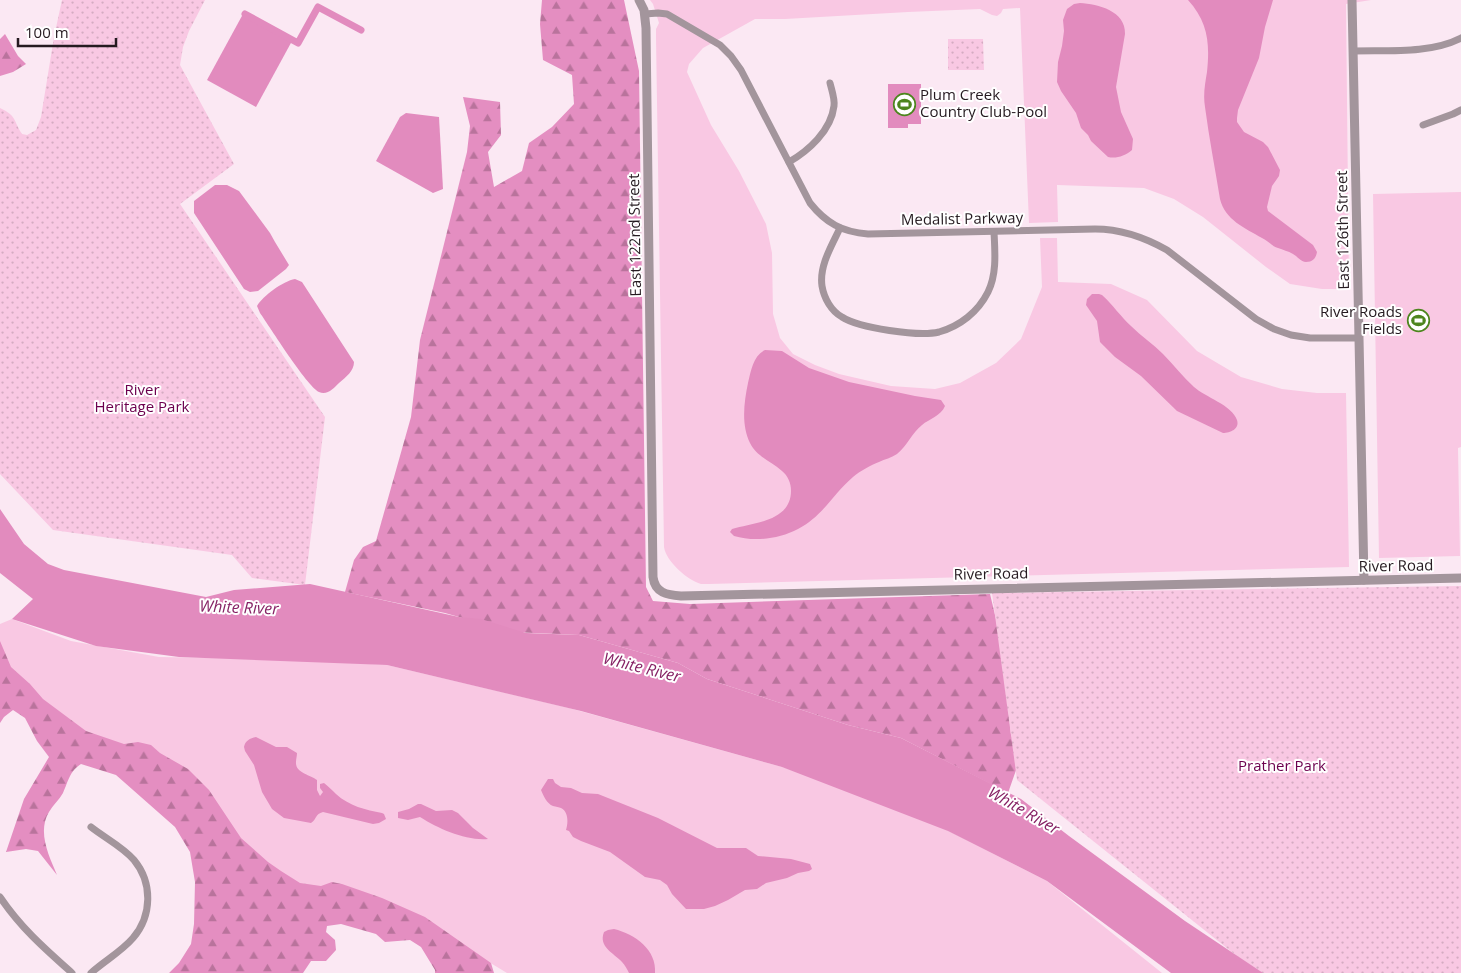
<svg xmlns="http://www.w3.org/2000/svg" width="1461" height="973" font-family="'Open Sans',sans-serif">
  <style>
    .grass { fill: #f9c8e3 }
    .forest { fill: url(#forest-firs) }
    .park { fill: url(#park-dots) }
    .water { fill: #e28bbe }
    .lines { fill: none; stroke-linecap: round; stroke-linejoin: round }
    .canal { stroke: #e28bbe; stroke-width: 7 }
    .minor { stroke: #a3959c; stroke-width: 7 }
    .tertiary { stroke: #a3959c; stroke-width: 9 }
    .labels { text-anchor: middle; stroke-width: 4; stroke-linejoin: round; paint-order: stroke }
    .poi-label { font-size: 15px; fill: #251a20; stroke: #fff; text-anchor: start }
    .street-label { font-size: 15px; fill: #251a20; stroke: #fff }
    .park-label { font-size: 15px; fill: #6c004e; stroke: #fff }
    .water-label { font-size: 16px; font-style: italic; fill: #862265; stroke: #fff }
  </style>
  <defs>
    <pattern id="forest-firs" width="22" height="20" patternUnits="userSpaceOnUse" patternTransform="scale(1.25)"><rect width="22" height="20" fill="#e48ec1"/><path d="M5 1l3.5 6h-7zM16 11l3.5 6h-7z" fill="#b9739c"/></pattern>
    <pattern id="park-dots" width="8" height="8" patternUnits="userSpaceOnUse" patternTransform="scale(1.25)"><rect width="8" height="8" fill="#f9c8e3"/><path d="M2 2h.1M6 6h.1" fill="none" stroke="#d5abc2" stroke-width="1.8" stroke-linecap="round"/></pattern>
  </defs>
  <rect width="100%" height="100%" fill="#fbe8f3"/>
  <g class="grass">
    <path d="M650,0H1371L1346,4L1349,289H1322L1290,284L1266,267L1203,217L1174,199L1144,188L1057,185L1058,222L1029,223L1020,8L1003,9L1001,13L997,16L992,15L980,9L908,12L785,19H755L703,48L689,64L687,72L711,125L739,171L766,224L772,253L773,314L780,338L793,354L815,365L839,374L891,386L935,389L960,383L996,363L1021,339L1042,287L1040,238H1057L1058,282L1111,284L1147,300L1197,351L1241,377L1282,389L1317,393H1346L1349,567L709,584C709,584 702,584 701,584C687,580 666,561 664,547L656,38V29L659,23L653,4Z"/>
    <path d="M1461,192V447L1458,448L1460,556L1379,558L1373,194Z"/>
    <path d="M12,619L71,641L159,657L284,659L387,665L569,708L793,770L925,819L1047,881L1162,973H507L421,921L309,891L83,736L0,668V624Z"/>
  </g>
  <g class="forest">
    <path d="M542,0H624L639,71L646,587L653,601L690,604L990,594L1002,644L1011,735L1021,756L1008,793L901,738L848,725L707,679L678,663L579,635L512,632L445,613L345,592L354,560L363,547L376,541L411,417L420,340L467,152L470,126L463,97L500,102L501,135L488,152L494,187L522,171L529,143L552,127L574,104L572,75L543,60L540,24Z"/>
    <path d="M5,34L18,56L26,64L13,72L0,76V39Z"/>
    <path d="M0,641L11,667L30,684L43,699L86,731L124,744L138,742L151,745L160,753L188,769L209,790L241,838L268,862L281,871L300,883L321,886L332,882L342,884L382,898L425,917L491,963L494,973H435V970L421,947L410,940L385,942L376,934L341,924L327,926L326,932L335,940L336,950L326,961H311L303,973H169L179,963L191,944L194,924L195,882L190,852L175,827L116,775L81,764C69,772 69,780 63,793C59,800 53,805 49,812C37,832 49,856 57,875L38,851L26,849L6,852L24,799L49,757L37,741L25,718L13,710L4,717L0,723Z"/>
  </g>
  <g class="park">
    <path d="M62,0H205L189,31L183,47L180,65L234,164L180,204L325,417L305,585L252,578L232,555L53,530L0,474V108C17,116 13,120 22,134L27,135L36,130L41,117L54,37Z"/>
    <path d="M948,39H983L984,70H948Z"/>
    <path d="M1461,586V973H1258L1017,780L992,593Z"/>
  </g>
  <g class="water">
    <path d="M1188,0H1273L1265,27L1259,58L1238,110L1237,118V122L1244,132L1263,142L1268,147L1280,170L1279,176L1272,186L1267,207L1268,211L1313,245L1317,252C1316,258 1313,262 1306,262C1301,262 1297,256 1293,254C1288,251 1283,250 1278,248C1272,246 1268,241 1262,238C1245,228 1225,220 1220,199C1215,168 1209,138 1205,107C1203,95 1205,84 1207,72C1210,43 1208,22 1188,0Z"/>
    <path d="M1080,3C1098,4 1126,11 1125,34L1116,87L1121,112L1133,139L1132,150C1125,156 1116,159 1108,157L1091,141L1088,135L1081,128L1076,113L1061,91L1057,82L1058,62L1062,46L1064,31L1063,20L1067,9L1074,4Z"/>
    <path d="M243,14L292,41L256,107L207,80Z"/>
    <path d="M888,84H921V124H908V128H888Z"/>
    <path d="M406,113L439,117L443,189L433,193L376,161L400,117Z"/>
    <path d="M215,185H227L239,191L270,233L275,242L289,265L286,269L258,291L250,292L244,289L194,213V201Z"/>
    <path d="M295,279L302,282L354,362C354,371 346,377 339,383C334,388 327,396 319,392C306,385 270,327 260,313L257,306C263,296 283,281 295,279Z"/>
    <path d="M1092,294H1099L1102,295C1113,305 1121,317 1131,326C1141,336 1153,344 1163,354C1174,365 1183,377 1194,387C1205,397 1232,405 1237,420C1240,429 1230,433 1223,433L1177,411L1141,376L1115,357L1100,342L1097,321L1086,305L1087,299Z"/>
    <path d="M765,350L782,351L809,368L849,382L915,396L941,400L945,406C941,416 929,419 922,425C912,433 907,446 897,454C891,458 885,459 879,462C871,465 860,471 853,477C833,494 823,516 798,529C779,539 754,542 734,536L730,532L732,529C754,523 791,521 791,491C791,483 788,476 782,471C771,461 757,457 750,443C741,425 744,402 748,383C751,371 753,356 765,350Z"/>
    <path d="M0,509L24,544L48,564L64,570L206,597L234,590L310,584L459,617L481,619L526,633L579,635L678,663L707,679L848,725L901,738L1021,799L1069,836L1185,921L1263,973H1171L1047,881L948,831L782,767L581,711L387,665L179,657L96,646L12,619L33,599L0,573Z"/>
    <path d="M256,737L276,747H287L297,753C297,756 296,759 296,762C295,773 311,775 317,780V790L320,796L323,792L320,788V784L324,783C328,786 332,790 336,794C349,806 366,810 382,813L384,814L386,819L379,823L373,824L323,812C315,814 317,819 311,823L284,818L272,809L262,792L254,765L245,751L244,747C245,741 250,738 256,737Z"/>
    <path d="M548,779H553L555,783L561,787L571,788L582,793L598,794L658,818L717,848H746L758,856L791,859L810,864L812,869L809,871L798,873L787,878L766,883L757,889L745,890L728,900L715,906L704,909H686L672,894L667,885L660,880L645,877L610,852L581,841L573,837L569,831L566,830C568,824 569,812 561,808C559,807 556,807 553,806C547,804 543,795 541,790Z"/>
    <path d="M418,804H421L436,811L452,810L458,813L473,828L488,839C466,841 439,829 420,817L408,820L398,818V812L409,809Z"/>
    <path d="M614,929C635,934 657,950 655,973H629C627,969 625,965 622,962C614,953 598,947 604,932L608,930Z"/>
  </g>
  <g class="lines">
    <path class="canal" d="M245,14L298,43L318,7L361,30"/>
    <g class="minor">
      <path d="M645,14L658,13L667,14L720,45L731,56L741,70L810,203C826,223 842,232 868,234L1095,229C1121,229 1144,237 1167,250L1256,319L1274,329L1291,335L1310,338H1359"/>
      <path d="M1353,51C1387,50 1430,54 1461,38"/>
      <path d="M1423,125L1453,114L1461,110"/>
      <path d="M789,162C808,151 831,131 834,106C835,99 832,91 830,83"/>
      <path d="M840,228C832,245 819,266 822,286C824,298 831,311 842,317C859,328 919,337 939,332C960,326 978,312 988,292C997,274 995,252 994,232"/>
      <path d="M0,897C21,928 44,948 72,973"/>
      <path d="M91,973C104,961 121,952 133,938C152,916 153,883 134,860C123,847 105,838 91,827"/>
    </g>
    <g class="tertiary">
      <path d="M639,0L644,10L646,28L653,577C655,593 667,595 681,596L1461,578"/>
      <path d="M1352,0L1364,580"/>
    </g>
  </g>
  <defs>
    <symbol id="stadium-ring" viewBox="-11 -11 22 22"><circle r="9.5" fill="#fff" stroke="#4d851e" stroke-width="1.5"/><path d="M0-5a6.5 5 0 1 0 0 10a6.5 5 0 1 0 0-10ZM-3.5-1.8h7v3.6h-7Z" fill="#4d851e"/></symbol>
  </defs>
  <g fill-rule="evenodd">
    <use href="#stadium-ring" x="892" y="92" width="25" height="25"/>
    <use href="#stadium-ring" x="1406" y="308" width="25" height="25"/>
  </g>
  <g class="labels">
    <g class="poi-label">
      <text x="920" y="100">Plum Creek<tspan x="920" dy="17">Country Club-Pool</tspan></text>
      <text x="1402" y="317" text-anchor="end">River Roads<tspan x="1402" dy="17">Fields</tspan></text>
    </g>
    <g class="street-label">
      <text transform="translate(962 219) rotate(-1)" y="5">Medalist Parkway</text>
      <text transform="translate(1343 230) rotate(-91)" y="5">East 126th Street</text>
      <text transform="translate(635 235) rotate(-91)" y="5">East 122nd Street</text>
      <text transform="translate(1396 566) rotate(-1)" y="5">River Road</text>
      <text transform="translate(991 574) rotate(-1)" y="5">River Road</text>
    </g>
    <g class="park-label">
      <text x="142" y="395">River<tspan x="142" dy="17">Heritage Park</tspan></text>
      <text x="1282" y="771">Prather Park</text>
    </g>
    <g class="water-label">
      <text transform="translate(239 607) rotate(2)" y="6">White River</text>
      <text transform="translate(642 667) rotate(14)" y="6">White River</text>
      <text transform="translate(1024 810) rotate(30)" y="6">White River</text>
    </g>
  </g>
  <path d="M18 38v8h98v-8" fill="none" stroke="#251a20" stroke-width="2.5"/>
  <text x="25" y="38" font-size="15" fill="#251a20" stroke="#ffffff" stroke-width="4" paint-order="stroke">100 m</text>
</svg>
